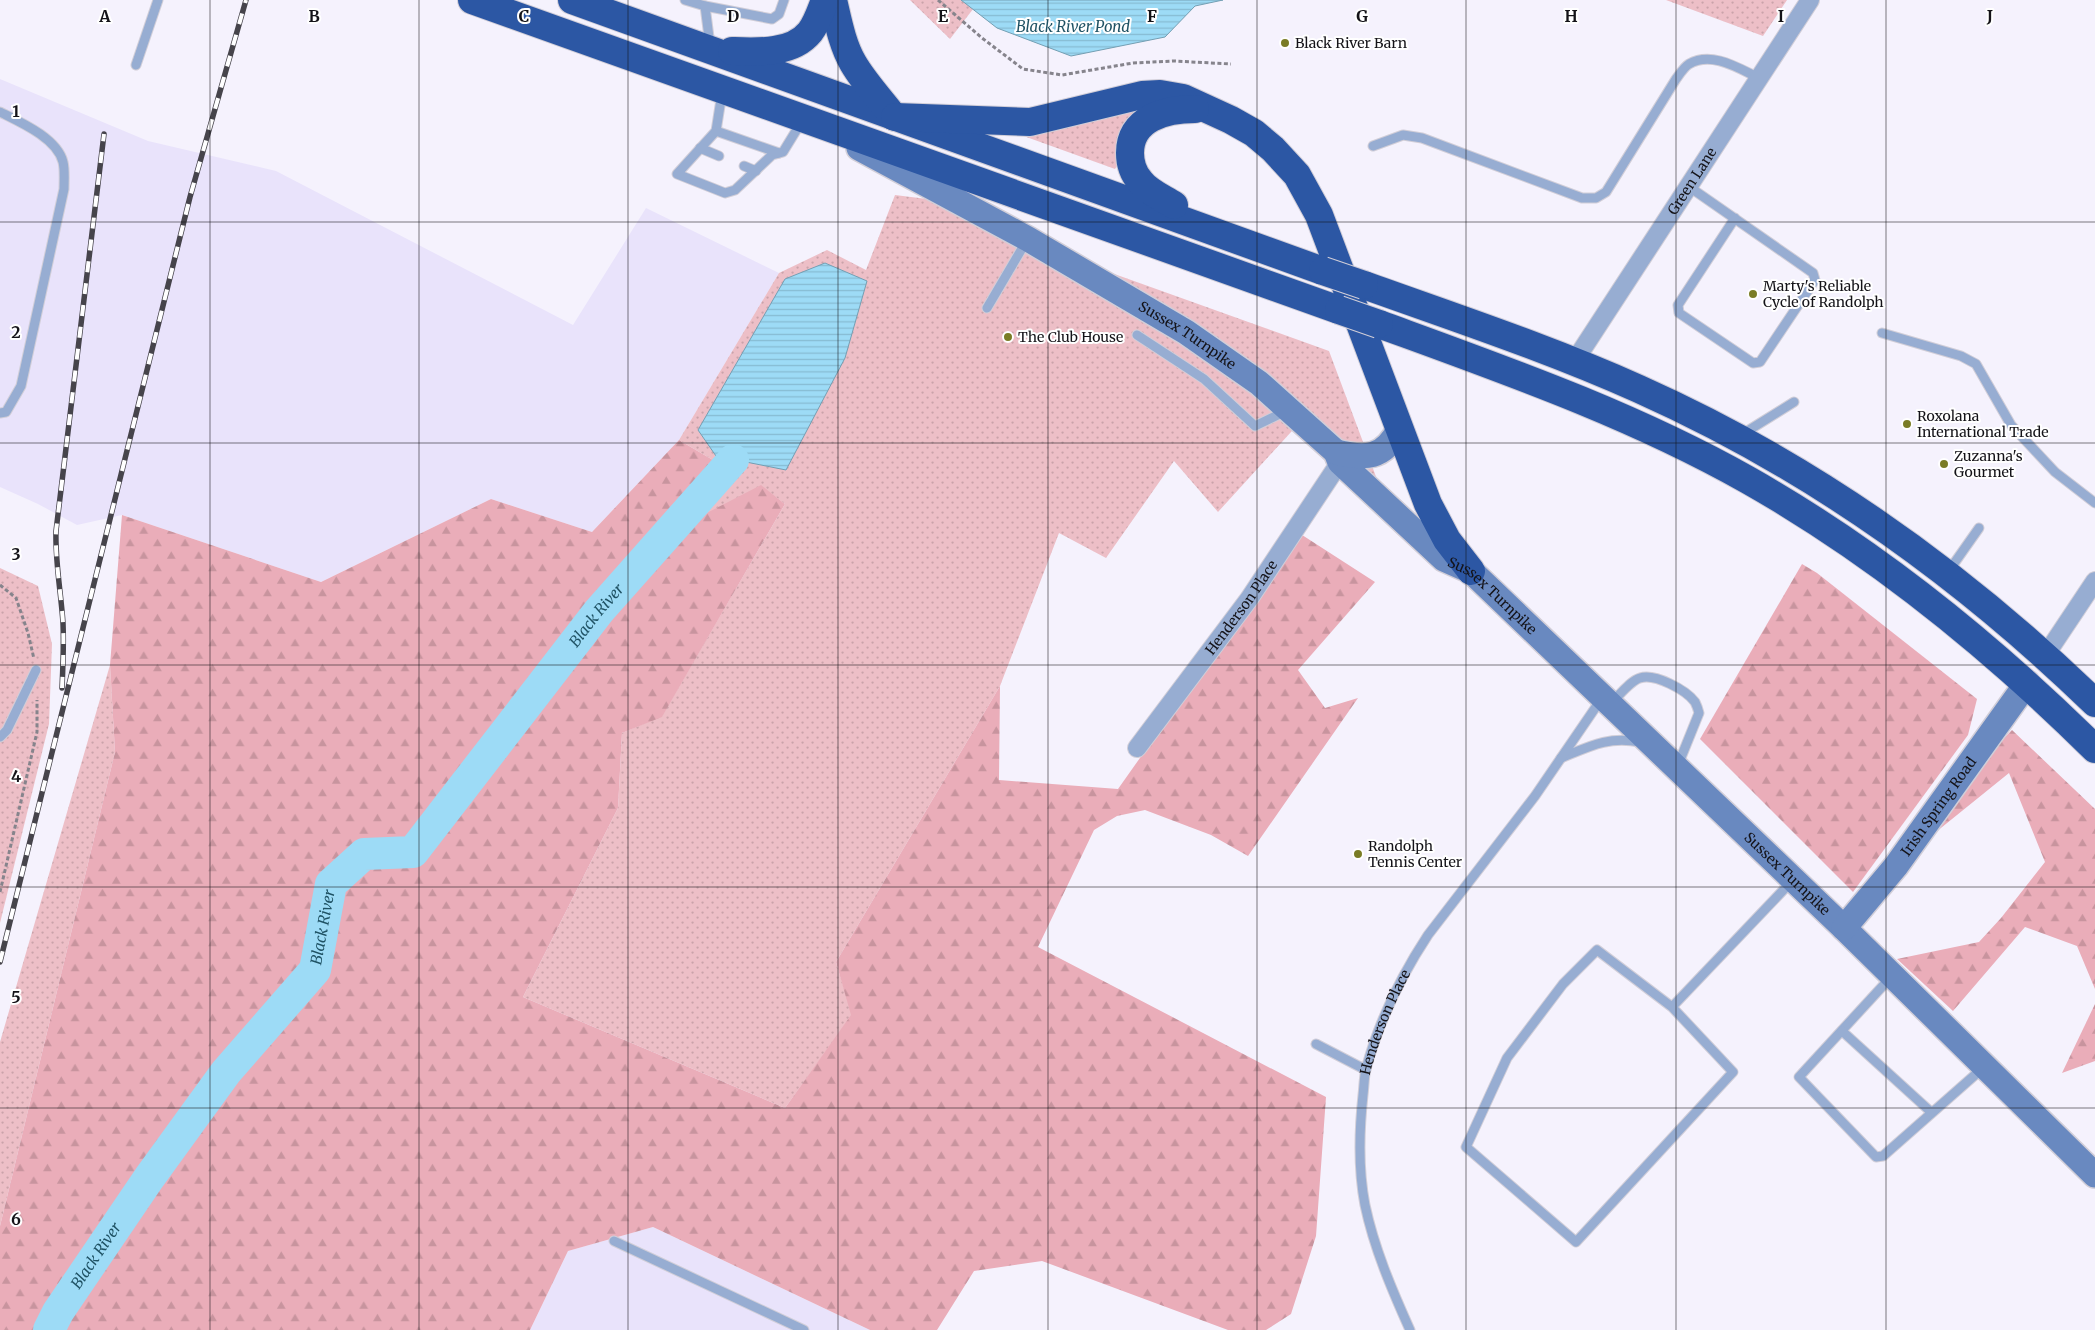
<svg xmlns="http://www.w3.org/2000/svg" width="2095" height="1330" font-family="Merriweather,serif">
  <style>
    .built { fill: #e9e3fb }
    .grass { fill: url(#grass-dots) }
    .forest { fill: url(#forest-firs) }
    .water { fill: url(#water-rules); stroke: #749fb3 }
    .lines { fill: none; stroke-linecap: round; stroke-linejoin: round }
    .river { stroke: #9ddbf6; stroke-width: 32 }
    .lane-casing { stroke: #d1ced8; stroke-width: 11 }
    .street-casing { stroke: #d1ced8; stroke-width: 20 }
    .secondary-casing { stroke: #d1ced8; stroke-width: 28 }
    .highway-casing { stroke: #d1ced8; stroke-width: 30 }
    .path { stroke: #86848c; stroke-width: 3; stroke-dasharray: 4 2.5; stroke-linecap: butt }
    .lane { stroke: #97add2; stroke-width: 9 }
    .street { stroke: #97add2; stroke-width: 18 }
    .secondary { stroke: #6989c0; stroke-width: 25 }
    .highway { stroke: #2c57a4; stroke-width: 28 }
    .rail-casing { stroke: #46444b; stroke-width: 5.5 }
    .rail { stroke: #fff; stroke-width: 4; stroke-dasharray: 11; stroke-linecap: butt }
    .highway-bridge-casing { stroke: #d1ced8; stroke-width: 30; stroke-linecap: butt }
    .highway-bridge { stroke: #2c57a4; stroke-width: 28 }
    .grid { fill: none; stroke: #141318; stroke-width: 1; stroke-opacity: 0.55 }
    .poi-dot { fill: #7a7c25; stroke: #fff; stroke-width: 2 }
    .labels { text-anchor: middle; stroke-width: 4; stroke-linejoin: round; paint-order: stroke }
    .poi-label { font-size: 14px; fill: #141318; stroke: #fff; text-anchor: start }
    .street-label { font-size: 14px; fill: #141318; stroke: #fff }
    .water-label { font-size: 15px; font-style: italic; fill: #1f5264; stroke: #fff }
    .grid-label { font-size: 16px; text-anchor: middle; font-weight: bold; fill: #141318; stroke: #fff; stroke-width: 4; stroke-linejoin: round; paint-order: stroke }
  </style>
  <defs>
    <pattern id="grass-dots" width="8" height="8" patternUnits="userSpaceOnUse" patternTransform="scale(1.25)"><rect width="8" height="8" fill="#edbfc7"/><path d="M2 2h.1M6 6h.1" fill="none" stroke="#caa3aa" stroke-width="1.8" stroke-linecap="round"/></pattern>
    <pattern id="forest-firs" width="22" height="20" patternUnits="userSpaceOnUse" patternTransform="scale(1.25)"><rect width="22" height="20" fill="#eaadb9"/><path d="M5 1l3.5 6h-7zM16 11l3.5 6h-7z" fill="#c8949e"/></pattern>
    <pattern id="water-rules" width="6" height="5" patternUnits="userSpaceOnUse" patternTransform="scale(1.25)"><rect width="6" height="5" fill="#9ddbf6"/><path d="M0 2.5h6" fill="none" stroke="#86bbd2"/></pattern>
  </defs>
  <rect width="100%" height="100%" fill="#f5f2fd"/>
  <g class="built">
    <path d="M0,79L148,141L276,171L573,325L646,208L779,273L679,440L592,532L491,499L321,582L122,515L77,525L38,504L0,487Z"/>
    <path d="M653,1227L870,1330H530L568,1251Z"/>
  </g>
  <g class="grass">
    <path d="M910,0H980L950,39Z"/>
    <path d="M1666,0H1787L1763,36Z"/>
    <path d="M1149,104L1119,145L1117,166L1115,169L1015,133Z"/>
    <path d="M895,195L935,200L1067,257L1329,351L1381,490L1302,420L1218,512L1174,461L1106,558L1059,533L1000,686L836,962L852,1015L785,1108L523,997L618,808L622,733L662,716L785,504L761,486L701,517L718,463L679,440L779,273L827,250L866,270Z"/>
    <path d="M0,568L38,586L52,644L49,724L0,923Z"/>
    <path d="M110,665L115,752L0,1226V1042Z"/>
  </g>
  <g class="forest">
    <path d="M679,440L718,463L701,516L761,485L785,504L662,717L622,733L618,808L523,997L785,1108L851,1015L836,962L1000,686L999,780L1118,789L1299,533L1375,582L1298,670L1325,708L1358,698L1248,856L1211,835L1145,810L1117,816L1094,830L1038,947L1326,1097L1316,1236L1291,1314L1266,1330H1228L1042,1261L974,1271L937,1330H870L653,1227L568,1251L530,1330H0V1226L115,752L110,665L122,515L321,582L491,499L592,532Z"/>
    <path d="M1802,564L1817,573L1977,699L1968,735L1853,892L1700,739Z"/>
    <path d="M2012,730L2095,809V989L2077,946L2025,927L1953,1011L1897,959L1979,942L2001,918L2045,862L2009,773L1931,836L1991,751Z"/>
    <path d="M2095,1004V1061L2062,1073Z"/>
  </g>
  <g class="water">
    <path d="M961,0H1223L1195,6L1165,37L1071,56L997,28Z"/>
    <path d="M825,263L867,281L845,358L786,470L716,456L698,430L785,279Z"/>
  </g>
  <g class="lines">
    <path class="river" id="s1" d="M49,1330L58,1312L149,1178L226,1072L315,970L331,884L364,854L413,852L599,611L733,460"/>
    <defs>
      <g id="lane">
        <path d="M685,0L705,6"/>
        <path d="M710,45L705,6L772,19L779,14L784,0"/>
        <path d="M136,65L158,0"/>
        <path d="M722,93L716,131L677,174L725,193L735,190L772,155L783,152L802,121"/>
        <path d="M0,112C20,122 57,138 63,162C65,170 64,181 64,189L21,386L6,412L0,413"/>
        <path d="M716,131L779,153"/>
        <path d="M1373,146L1403,135L1422,138L1582,198H1596L1606,192L1676,79C1679,75 1684,67 1689,64C1712,51 1738,68 1759,78"/>
        <path d="M700,148L719,156"/>
        <path d="M744,166L756,171"/>
        <path d="M1688,186L1813,273L1815,280L1760,362L1753,363L1679,313L1678,305L1735,218"/>
        <path d="M987,308L1027,240"/>
        <path d="M1882,333L1961,356L1976,364L2011,425L2055,472L2095,503"/>
        <path d="M1137,335L1204,379L1255,426L1286,411"/>
        <path d="M1741,435L1794,402"/>
        <path d="M1948,572L1979,528"/>
        <path d="M1611,703C1619,696 1630,681 1640,678C1655,673 1686,690 1695,702C1697,706 1698,709 1699,713L1678,765"/>
        <path d="M0,737L7,730L36,670"/>
        <path d="M1561,758C1590,746 1608,736 1640,742"/>
        <path d="M1891,977L1799,1077L1876,1157L1883,1156L1984,1067"/>
        <path d="M1672,1007L1733,1072L1576,1242L1466,1147L1507,1058L1563,984L1597,950L1672,1007L1792,881"/>
        <path d="M1842,1031L1931,1112"/>
        <path d="M1316,1044L1366,1070"/>
        <path d="M614,1241L804,1330"/>
        <path id="s2" d="M1410,1330C1392,1290 1374,1248 1365,1205C1358,1169 1359,1132 1363,1095C1364,1087 1364,1077 1366,1069C1379,1021 1401,976 1428,935L1535,796L1602,698"/>
      </g>
      <g id="street">
        <path id="s3" d="M1574,362L1810,0"/>
        <path d="M2045,656L2095,581"/>
        <path id="s4" d="M1137,748L1249,599L1340,462"/>
      </g>
      <g id="secondary">
        <path id="s5" d="M859,148L1028,239L1186,332L1259,383L1336,452L1340,462L1444,559L1471,571L1844,928L2095,1175"/>
        <path d="M1336,452C1365,459 1384,459 1399,429"/>
        <path id="s6" d="M1844,928L1896,866L2027,683"/>
      </g>
      <g id="highway">
        <path d="M472,0L1339,310"/>
        <path d="M572,0L1323,271"/>
        <path d="M833,0C838,21 842,44 853,63C864,82 880,99 893,116"/>
        <path d="M732,51C758,52 792,54 810,32C817,23 821,10 825,0"/>
        <path d="M895,117L1030,122L1142,95L1160,94L1183,98L1231,120L1254,133L1273,149L1297,175L1319,215L1428,504L1447,540L1471,571"/>
        <path d="M1174,205C1163,198 1148,192 1140,181C1133,173 1130,163 1130,153C1130,118 1166,109 1195,109"/>
        <path d="M1364,285C1456,318 1550,349 1639,389C1809,465 1962,574 2095,703"/>
        <path d="M1379,324C1505,370 1631,414 1748,480C1875,552 1992,647 2095,749"/>
      </g>
    </defs>
    <use href="#lane" class="lane-casing"/>
    <use href="#street" class="street-casing"/>
    <use href="#secondary" class="secondary-casing"/>
    <use href="#highway" class="highway-casing"/>
    <g class="path">
      <path d="M938,0L982,38L1023,69L1062,75L1133,63L1174,61L1231,64"/>
      <path d="M0,585L16,598L28,633L34,659"/>
      <path d="M0,892L37,732V700"/>
    </g>
    <use href="#lane" class="lane"/>
    <use href="#street" class="street"/>
    <use href="#secondary" class="secondary"/>
    <use href="#highway" class="highway"/>
    <defs>
      <g id="rail">
        <path d="M62,688C63,666 64,645 63,623C61,592 55,562 56,531L104,134"/>
        <path d="M0,962L190,197L246,0"/>
      </g>
    </defs>
    <use href="#rail" class="rail-casing"/>
    <use href="#rail" class="rail"/>
    <defs>
      <g id="highway-bridge">
        <path d="M1323,271L1364,285"/>
        <path d="M1339,310L1379,324"/>
      </g>
    </defs>
    <use href="#highway-bridge" class="highway-bridge-casing"/>
    <use href="#highway-bridge" class="highway-bridge"/>
  </g>
  <path class="grid" d="M210,0V1330M419,0V1330M628,0V1330M838,0V1330M1048,0V1330M1257,0V1330M1466,0V1330M1676,0V1330M1886,0V1330M0,222H2095M0,443H2095M0,665H2095M0,887H2095M0,1108H2095"/>
  <g class="poi-dot">
    <circle cx="1285" cy="43" r="5"/>
    <circle cx="1753" cy="294" r="5"/>
    <circle cx="1008" cy="337" r="5"/>
    <circle cx="1907" cy="424" r="5"/>
    <circle cx="1944" cy="464" r="5"/>
    <circle cx="1358" cy="854" r="5"/>
  </g>
  <g class="labels">
    <g class="poi-label">
      <text x="1295" y="48">Black River Barn</text>
      <text x="1763" y="291">Marty's Reliable<tspan x="1763" dy="16">Cycle of Randolph</tspan></text>
      <text x="1018" y="342">The Club House</text>
      <text x="1917" y="421">Roxolana<tspan x="1917" dy="16">International Trade</tspan></text>
      <text x="1954" y="461">Zuzanna's<tspan x="1954" dy="16">Gourmet</tspan></text>
      <text x="1368" y="851">Randolph<tspan x="1368" dy="16">Tennis Center</tspan></text>
    </g>
    <g class="street-label">
      <text dy="5" stroke="none"><textPath href="#s3" startOffset="216">Green Lane</textPath></text>
      <text dy="5" stroke="none"><textPath href="#s5" startOffset="378">Sussex Turnpike</textPath></text>
      <text dy="5" stroke="none"><textPath href="#s5" startOffset="782">Sussex Turnpike</textPath></text>
      <text dy="5" stroke="none"><textPath href="#s4" startOffset="175">Henderson Place</textPath></text>
      <text dy="5" stroke="none"><textPath href="#s6" startOffset="154">Irish Spring Road</textPath></text>
      <text dy="5" stroke="none"><textPath href="#s5" startOffset="1188">Sussex Turnpike</textPath></text>
      <text dy="5" stroke="none"><textPath href="#s2" startOffset="320">Henderson Place</textPath></text>
    </g>
    <g class="water-label">
      <text x="1073" y="32">Black River Pond</text>
      <text dy="5" stroke="none"><textPath href="#s1" startOffset="929">Black River</textPath></text>
      <text dy="5" stroke="none"><textPath href="#s1" startOffset="492">Black River</textPath></text>
      <text dy="5" stroke="none"><textPath href="#s1" startOffset="88">Black River</textPath></text>
    </g>
  </g>
  <g class="grid-label">
    <text x="105" y="22">A</text>
    <text x="314" y="22">B</text>
    <text x="524" y="22">C</text>
    <text x="733" y="22">D</text>
    <text x="943" y="22">E</text>
    <text x="1152" y="22">F</text>
    <text x="1362" y="22">G</text>
    <text x="1571" y="22">H</text>
    <text x="1781" y="22">I</text>
    <text x="1990" y="22">J</text>
    <text x="16" y="117">1</text>
    <text x="16" y="338">2</text>
    <text x="16" y="560">3</text>
    <text x="16" y="782">4</text>
    <text x="16" y="1003">5</text>
    <text x="16" y="1225">6</text>
  </g>
</svg>
